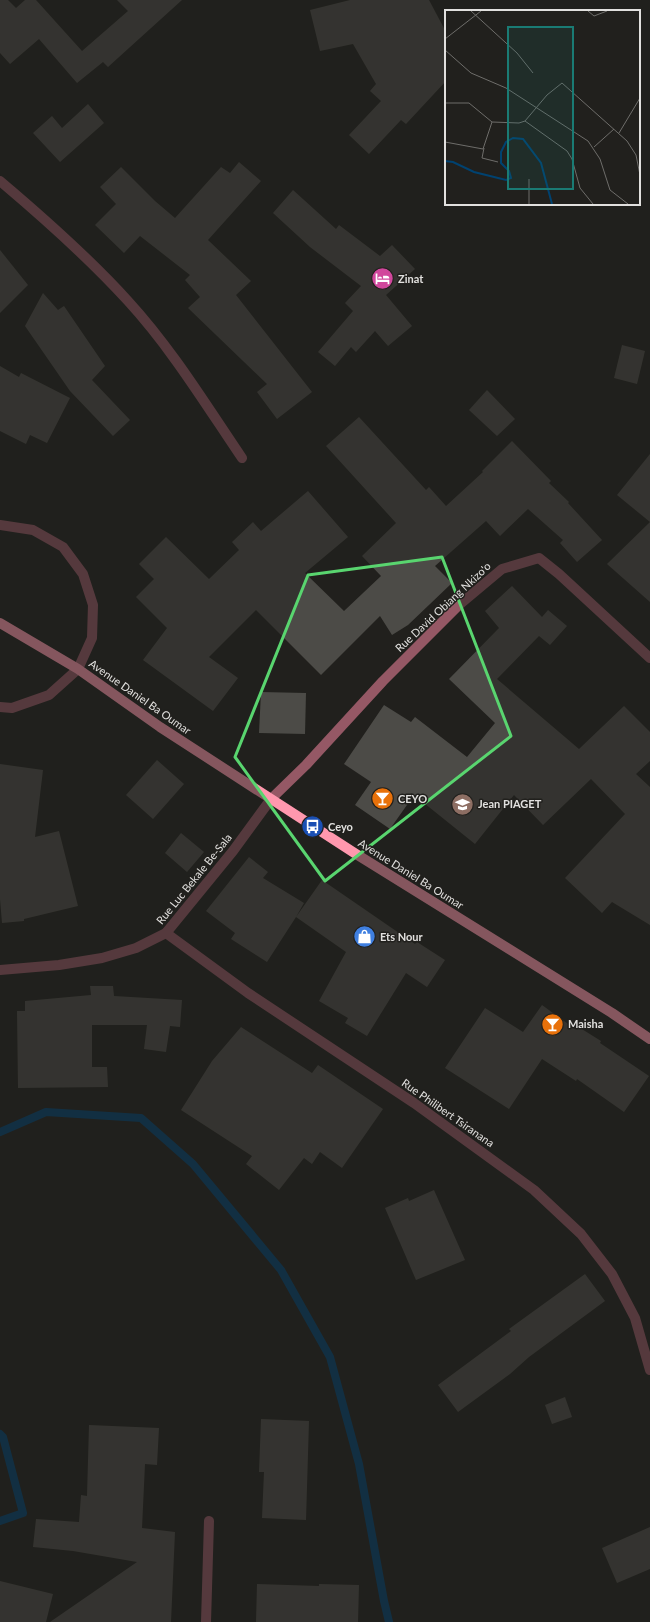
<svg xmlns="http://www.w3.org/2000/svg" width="650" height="1622" font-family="Lato,sans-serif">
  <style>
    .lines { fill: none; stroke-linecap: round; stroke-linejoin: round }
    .stream { stroke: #004270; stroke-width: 8 }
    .building { fill: #4c4b47 }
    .minor { stroke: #955865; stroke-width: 10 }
    .major { stroke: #ff98ae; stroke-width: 10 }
    .marked { fill: none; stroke: #59d56f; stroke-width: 3; stroke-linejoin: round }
    .labels { text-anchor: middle; stroke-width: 3; stroke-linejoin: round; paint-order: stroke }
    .poi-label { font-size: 11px; font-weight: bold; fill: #e1e0de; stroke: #21201d; text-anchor: start }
    .street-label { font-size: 11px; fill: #e1e0de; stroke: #21201d }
    .inset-river { fill: none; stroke: #004270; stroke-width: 2 }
    .inset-road { fill: none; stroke: #6e6d6a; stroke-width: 1 }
    .view { fill: #1a7b74; fill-opacity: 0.15; stroke: #1a7b74; stroke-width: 2 }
    .inset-edge { fill: none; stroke: #e1e0de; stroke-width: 2 }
  </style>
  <rect width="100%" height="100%" fill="#21201d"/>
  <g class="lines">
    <g class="stream">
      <path d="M0,1132L46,1112L141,1118L193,1164L281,1270L330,1357L359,1464L384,1601L389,1622"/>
      <path d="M0,1434L3,1437L23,1513L0,1521"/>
    </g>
  </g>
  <g class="building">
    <path d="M0,0H8L16,8L25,0H36L82,51L128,11L117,0H182L108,67L103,62L77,83L39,39L10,64L0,53Z"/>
    <path d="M350,0H429L446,32V81L406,124L401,120L369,154L349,135L381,101L370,91L376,84L353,44L320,51L310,10Z"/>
    <path d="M88,104L104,123L60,162L33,133L52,116L62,128Z"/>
    <path d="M239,162L261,181L208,240L251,281L236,295L312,392L277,419L257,392L267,384L188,308L200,297L185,280L190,275L140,236L124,253L95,225L116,204L100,187L121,167L155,201L175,218L221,167L230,173Z"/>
    <path d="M293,190L336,229L339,225L380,256L392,245L415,269L386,295L412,326L388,346L375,331L356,352L351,347L335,366L318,352L353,311L345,303L361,286L310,247L273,213Z"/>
    <path d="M0,250L28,285L0,313Z"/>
    <path d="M43,293L58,310L64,306L105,366L92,380L130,420L113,436L70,391L25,326Z"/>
    <path d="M622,345L645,351L637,384L614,378Z"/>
    <path d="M0,366L19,377L21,373L70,398L47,443L30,435L26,444L0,431Z"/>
    <path d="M487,390L515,419L497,436L469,410Z"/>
    <path d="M359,417L426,490L429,487L446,506L483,472L482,471L512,441L551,481L549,483L569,502L568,503L602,540L577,562L560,543L563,540L528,509L500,536L486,521L435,566L452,583L408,625L392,635L380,616L321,675L256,610L209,657L238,678L213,711L143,660L167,628L136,597L154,579L139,564L166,537L209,579L239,550L232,542L253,522L261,531L308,491L348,537L305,573L344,611L381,576L362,556L396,523L326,446Z"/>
    <path d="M650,454V522L617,495Z"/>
    <path d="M650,522V602L607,564Z"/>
    <path d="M512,586L542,617L548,610L567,626L550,645L539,636L497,679L579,749L624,706L650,732V761L636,774L650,787V925L612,902L602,913L565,878L625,814L591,779L543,825L514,795L475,844L414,795L390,829L355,805L371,782L344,764L384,705L411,722L415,717L467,757L495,723L449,679L499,628L485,611Z"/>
    <path d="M261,692L306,693L305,734L259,733Z"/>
    <path d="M157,760L184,784L153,819L126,795Z"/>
    <path d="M0,764L43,770L35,837L59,831L78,906L24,919V921L2,923L0,899Z"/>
    <path d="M181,833L204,852L187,872L165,853Z"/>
    <path d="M249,857L268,872L263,878L304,903L296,917L322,880L415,944L417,942L445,960L427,987L406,973L367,1036L345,1023L348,1018L319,1001L346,952L296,917L267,962L231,939L235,933L206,911Z"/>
    <path d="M90,986H113L114,996L182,1000L180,1027L170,1026L166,1052L144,1049L147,1025H92V1067H107L108,1087L18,1088L17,1011H25V1001L91,995Z"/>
    <path d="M542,1005L575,1029L577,1026L601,1041L600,1043L649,1076L624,1112L577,1079L576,1081L542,1059L509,1109L445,1068L485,1008L523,1032Z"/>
    <path d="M241,1027L312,1073L318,1065L383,1109L342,1168L320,1152L312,1164L304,1158L279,1190L246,1164L252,1156L181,1110L212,1061Z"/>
    <path d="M434,1190L465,1260L416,1280L385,1208L408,1198L409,1201Z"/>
    <path d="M585,1274L605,1301L529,1357L510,1374L458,1412L438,1385L511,1331L509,1329Z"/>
    <path d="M565,1397L572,1417L552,1424L545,1405Z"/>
    <path d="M261,1419L309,1421L306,1520L262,1518L264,1472H259Z"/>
    <path d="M89,1425L159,1428L157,1465L145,1464L142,1528L175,1532L171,1622H50L137,1562L73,1551L33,1547L36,1519L79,1522L81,1495L87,1496Z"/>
    <path d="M650,1527V1569L617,1583L602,1548Z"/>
    <path d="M0,1581L53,1594L46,1622H0Z"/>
    <path d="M257,1584L319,1586V1584L359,1585L358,1622H256Z"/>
  </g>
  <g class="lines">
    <g class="minor">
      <path d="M0,181C45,219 89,258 128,301C172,349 206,405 242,458"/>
      <path d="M0,525L33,530L63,547L83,574L93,605L92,638L78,669L49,695L12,708L0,707"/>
      <path d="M166,933L248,993L414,1103L534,1190L581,1234L612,1274L635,1318L650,1370"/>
      <path d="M0,970L59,965L102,958L136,948L166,933L233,851L271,799L306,765L383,681L459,605L502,569L539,558L559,574L650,658"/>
      <path d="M206,1622L209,1521"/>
    </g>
    <path class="major" d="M0,623L78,669L160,727L356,854L612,1013L650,1039"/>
  </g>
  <path d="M0 0H650V1622H0ZM442,557L511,736L325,881L235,757L308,575Z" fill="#21201d" fill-opacity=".55" fill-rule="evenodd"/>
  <path class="marked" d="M442,557L511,736L325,881L235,757L308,575Z"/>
  <defs>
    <symbol id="hotel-disc" viewBox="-11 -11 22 22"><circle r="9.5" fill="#d1479c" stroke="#21201d"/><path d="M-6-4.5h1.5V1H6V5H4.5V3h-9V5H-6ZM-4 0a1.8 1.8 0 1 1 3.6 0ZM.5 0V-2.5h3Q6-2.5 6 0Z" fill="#fff"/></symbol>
    <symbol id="bar-disc" viewBox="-11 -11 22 22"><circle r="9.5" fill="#e8710a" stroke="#21201d"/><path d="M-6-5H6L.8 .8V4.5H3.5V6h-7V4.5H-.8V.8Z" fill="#fff"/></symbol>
    <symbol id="school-disc" viewBox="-11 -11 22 22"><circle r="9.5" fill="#8d6e63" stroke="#21201d"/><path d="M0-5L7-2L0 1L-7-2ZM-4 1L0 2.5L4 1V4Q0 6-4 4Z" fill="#fff"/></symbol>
    <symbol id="bus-disc" viewBox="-11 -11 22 22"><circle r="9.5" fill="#1a4fb4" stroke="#21201d"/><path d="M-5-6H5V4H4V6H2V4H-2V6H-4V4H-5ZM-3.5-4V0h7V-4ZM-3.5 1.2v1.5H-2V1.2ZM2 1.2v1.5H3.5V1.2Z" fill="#fff"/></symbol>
    <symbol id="shop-disc" viewBox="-11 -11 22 22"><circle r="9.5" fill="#3f7fe0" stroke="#21201d"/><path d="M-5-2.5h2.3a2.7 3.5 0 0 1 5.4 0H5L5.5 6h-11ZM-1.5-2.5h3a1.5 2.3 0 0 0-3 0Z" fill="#fff"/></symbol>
  </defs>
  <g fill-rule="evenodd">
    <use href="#hotel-disc" x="370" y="266" width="25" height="25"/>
    <use href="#bar-disc" x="370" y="786" width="25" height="25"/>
    <use href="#school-disc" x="450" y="792" width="25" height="25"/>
    <use href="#bus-disc" x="300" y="814" width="25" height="25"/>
    <use href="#shop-disc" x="352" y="924" width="25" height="25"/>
    <use href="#bar-disc" x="540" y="1012" width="25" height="25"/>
  </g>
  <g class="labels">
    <g class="poi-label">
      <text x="398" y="283">Zinat</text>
      <text x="398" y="803">CEYO</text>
      <text x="478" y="808">Jean PIAGET</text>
      <text x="328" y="831">Ceyo</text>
      <text x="380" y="941">Ets Nour</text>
      <text x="568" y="1028">Maisha</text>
    </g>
    <g class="street-label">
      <text transform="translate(443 607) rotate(-43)" y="4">Rue David Obiang Nkizo'o</text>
      <text transform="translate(140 697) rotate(35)" y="4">Avenue Daniel Ba Oumar</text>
      <text transform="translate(411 874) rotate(32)" y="4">Avenue Daniel Ba Oumar</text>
      <text transform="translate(194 879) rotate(-51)" y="4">Rue Luc Bekale Be-Sala</text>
      <text transform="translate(448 1113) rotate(35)" y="4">Rue Philibert Tsiranana</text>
    </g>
  </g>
  <g transform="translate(445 10)">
    <rect width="195" height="195" fill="#21201d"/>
    <path class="inset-river" d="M0,151L8,152L29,162L61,170L66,168L64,161L56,153V142L61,132L68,128L78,129L96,153L107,194"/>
    <path class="inset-road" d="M26,1L72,43L88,63M143,1L149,6L162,1M0,29L36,1M0,40L26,63L61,78L143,131L155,149L165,180L183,194M0,93H24L47,112L74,113L80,111L102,85L117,73L182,131L191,145L195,165M80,111L122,141L127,149L135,178L148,194M174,123L195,88M0,132L38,139L47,112M149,137L169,119M39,138L37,148L53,152M84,194V169"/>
    <path class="view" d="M63,17H128V179H63Z"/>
    <rect width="195" height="195" class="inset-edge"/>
  </g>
</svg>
